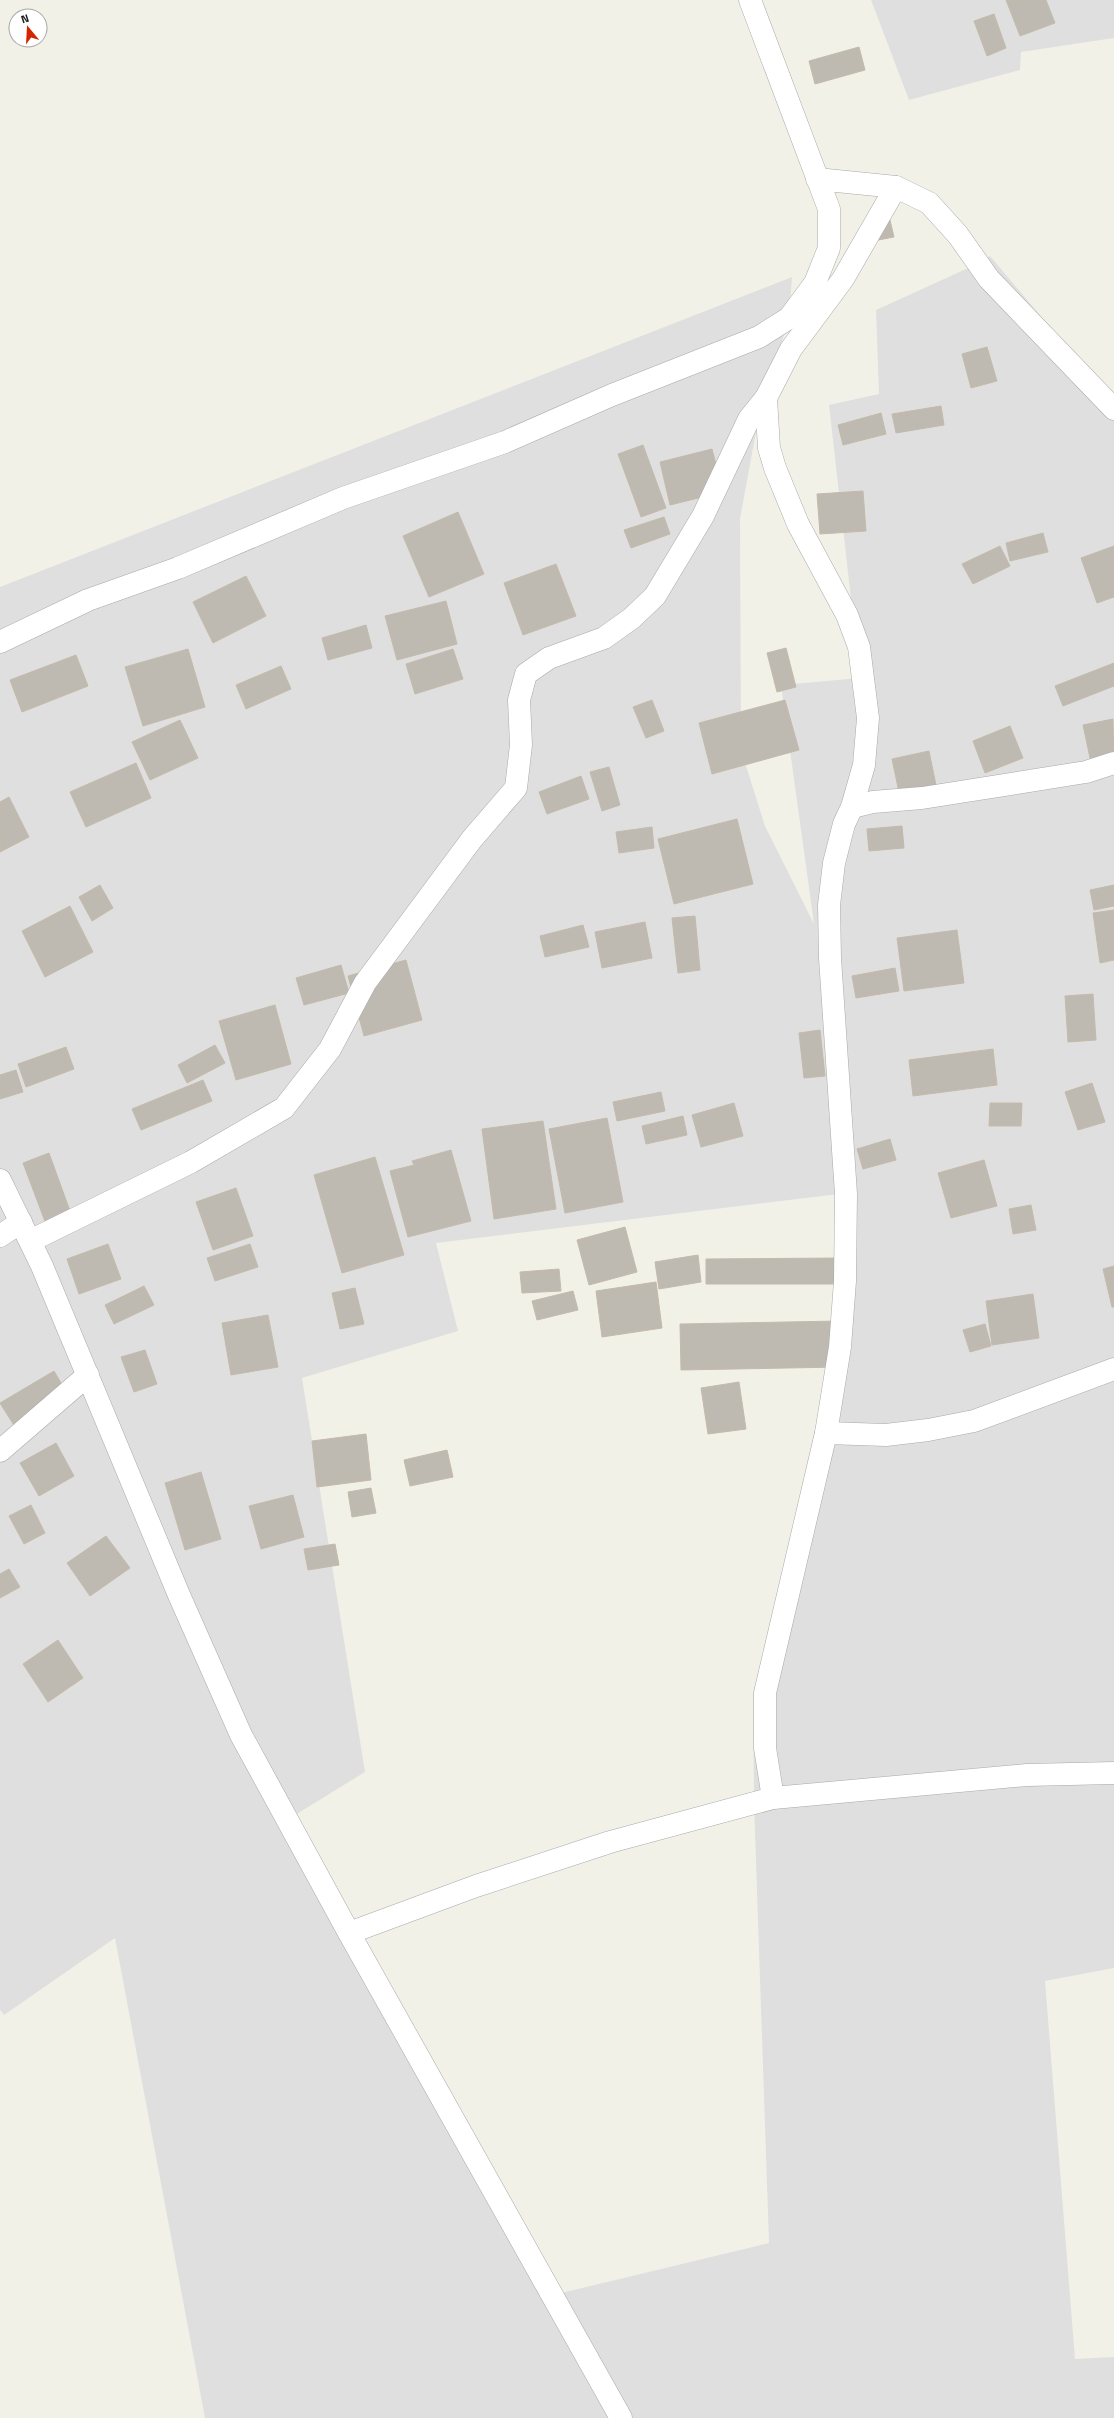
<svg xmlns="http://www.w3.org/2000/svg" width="1114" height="2418" font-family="'Titillium Web',sans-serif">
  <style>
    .residential { fill: #e0dfdf; fill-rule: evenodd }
    .building { fill: #bfbab1; stroke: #c4baaa }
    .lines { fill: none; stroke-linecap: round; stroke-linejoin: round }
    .minor-casing { stroke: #a9a9a9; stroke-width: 23 }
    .minor { stroke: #fff; stroke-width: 22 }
  </style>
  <rect width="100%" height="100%" fill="#f2f1e8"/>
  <g class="residential">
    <path d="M871,0H1114V38L1021,52L1020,70L909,100Z"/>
    <path d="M990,256L1114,403V1968L1045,1981L1075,2359L1114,2357V2418H205L115,1938L4,2015L0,2010V587L792,277L789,318L757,426L740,519L741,750L765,826L814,924L781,685L860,678L829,405L879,394L876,310L977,264ZM839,1194L842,1280L797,1554L753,1694L754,1803L769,2243L549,2296L287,1820L365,1772L302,1378L458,1331L436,1243Z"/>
  </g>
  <g class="building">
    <path d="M1006,0H1046L1055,23L1020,36Z"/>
    <path d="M994,14L1006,48L987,56L974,21Z"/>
    <path d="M859,47L865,70L815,84L809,61Z"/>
    <path d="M889,216L894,237L868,242Z"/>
    <path d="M987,347L997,381L971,388L962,354Z"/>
    <path d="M941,406L944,425L896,433L892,414Z"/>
    <path d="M881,413L886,434L843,445L838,425Z"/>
    <path d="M643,445L666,508L641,517L618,454Z"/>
    <path d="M712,449L723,492L670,505L660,462Z"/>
    <path d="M863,491L866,531L820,534L817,494Z"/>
    <path d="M458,512L484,574L429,597L403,536Z"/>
    <path d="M664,517L670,534L631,548L624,530Z"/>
    <path d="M1043,533L1048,552L1010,561L1006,543Z"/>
    <path d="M1000,546L1010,566L973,584L962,564Z"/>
    <path d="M1114,546V597L1097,603L1081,558Z"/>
    <path d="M556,564L576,616L523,635L504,583Z"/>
    <path d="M246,576L266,616L213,643L193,602Z"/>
    <path d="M446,601L457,644L397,660L385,616Z"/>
    <path d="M366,625L372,648L328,660L322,638Z"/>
    <path d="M786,648L796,687L777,692L767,653Z"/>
    <path d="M188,649L205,707L143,726L125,667Z"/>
    <path d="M453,649L463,679L415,694L406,664Z"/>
    <path d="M76,655L88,686L22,712L10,680Z"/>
    <path d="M1114,663V686L1063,706L1055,686Z"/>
    <path d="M281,666L291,689L246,709L236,685Z"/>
    <path d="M652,700L664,731L646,738L633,707Z"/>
    <path d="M785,700L799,750L712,774L699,723Z"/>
    <path d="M1113,719L1114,768L1093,772L1083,725Z"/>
    <path d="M180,720L198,758L150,780L132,742Z"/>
    <path d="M1010,726L1023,758L985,773L973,741Z"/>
    <path d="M929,751L937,790L900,797L892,759Z"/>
    <path d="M136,763L151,798L86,827L70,792Z"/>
    <path d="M609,767L620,805L602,811L590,772Z"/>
    <path d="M581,776L589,799L547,814L539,792Z"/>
    <path d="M9,797L29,837L0,852V802Z"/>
    <path d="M737,819L753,884L674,904L658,839Z"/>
    <path d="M902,826L904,848L869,851L867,829Z"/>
    <path d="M652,827L654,848L619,853L616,832Z"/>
    <path d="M100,885L113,908L92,921L79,897Z"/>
    <path d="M1114,885V906L1094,910L1090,890Z"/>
    <path d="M70,906L93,952L45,977L22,931Z"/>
    <path d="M1114,910V960L1100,963L1093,913Z"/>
    <path d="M695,916L700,970L678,973L672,918Z"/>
    <path d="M645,922L652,958L602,968L595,932Z"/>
    <path d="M583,925L589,947L545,957L540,936Z"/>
    <path d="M957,930L964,983L904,991L897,938Z"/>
    <path d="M406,960L422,1020L364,1036L348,976Z"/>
    <path d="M341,965L349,993L304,1005L296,978Z"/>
    <path d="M895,968L899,991L856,998L852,976Z"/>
    <path d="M1093,994L1096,1040L1068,1042L1065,996Z"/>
    <path d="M275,1005L291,1064L236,1080L219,1021Z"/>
    <path d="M820,1030L825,1076L804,1078L799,1033Z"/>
    <path d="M215,1045L225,1063L187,1083L178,1065Z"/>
    <path d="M66,1047L74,1069L26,1087L18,1064Z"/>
    <path d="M993,1049L997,1085L913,1096L909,1060Z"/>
    <path d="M16,1070L23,1092L0,1099V1075Z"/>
    <path d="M203,1080L212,1101L141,1130L132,1109Z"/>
    <path d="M1092,1083L1105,1122L1078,1130L1065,1092Z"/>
    <path d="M661,1092L665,1111L617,1121L613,1102Z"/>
    <path d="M734,1103L743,1136L701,1147L692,1115Z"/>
    <path d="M990,1103H1022L1021,1126H989Z"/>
    <path d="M683,1116L687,1135L646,1144L642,1126Z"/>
    <path d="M607,1118L623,1202L565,1213L549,1129Z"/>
    <path d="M543,1121L556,1209L494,1219L482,1129Z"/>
    <path d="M890,1139L896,1160L863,1169L857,1149Z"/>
    <path d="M451,1150L471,1221L408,1237L390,1171L414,1165L412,1161Z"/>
    <path d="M49,1153L74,1222L49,1232L23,1163Z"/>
    <path d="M375,1157L404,1255L342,1273L314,1175Z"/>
    <path d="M984,1160L997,1206L951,1218L938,1173Z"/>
    <path d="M236,1188L253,1236L213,1250L196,1202Z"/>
    <path d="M1031,1205L1036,1230L1013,1234L1009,1209Z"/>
    <path d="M625,1227L637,1272L589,1285L577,1240Z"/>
    <path d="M108,1244L121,1279L79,1294L67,1259Z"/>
    <path d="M250,1244L258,1267L215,1281L207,1258Z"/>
    <path d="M698,1255L701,1282L659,1289L655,1262Z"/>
    <path d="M838,1258L839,1284H706V1259Z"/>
    <path d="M1114,1266V1307H1112L1103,1269Z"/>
    <path d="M559,1269L561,1291L522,1293L520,1272Z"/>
    <path d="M656,1282L662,1328L602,1337L596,1291Z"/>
    <path d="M144,1286L154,1305L114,1324L105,1305Z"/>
    <path d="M355,1288L364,1324L340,1329L332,1293Z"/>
    <path d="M573,1291L578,1310L537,1320L532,1301Z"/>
    <path d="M1033,1294L1039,1338L992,1345L986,1301Z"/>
    <path d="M268,1315L278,1367L231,1375L222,1323Z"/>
    <path d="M839,1321L840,1367L681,1370L680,1324Z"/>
    <path d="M985,1324L991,1346L970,1352L963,1330Z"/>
    <path d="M145,1350L157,1384L134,1392L121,1357Z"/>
    <path d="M54,1371L68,1395L15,1427L0,1403Z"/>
    <path d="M739,1382L746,1429L708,1434L701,1388Z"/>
    <path d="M366,1434L371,1480L317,1487L312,1441Z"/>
    <path d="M56,1443L74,1476L39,1496L20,1463Z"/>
    <path d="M447,1450L453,1477L410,1486L404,1460Z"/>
    <path d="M201,1472L221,1539L185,1550L165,1483Z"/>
    <path d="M371,1488L376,1513L352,1517L348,1492Z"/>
    <path d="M293,1495L304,1537L261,1549L249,1506Z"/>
    <path d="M31,1505L45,1533L24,1544L9,1516Z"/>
    <path d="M106,1536L130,1568L90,1596L67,1563Z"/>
    <path d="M335,1544L339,1565L308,1570L304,1549Z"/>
    <path d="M9,1569L20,1587L0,1598V1574Z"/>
    <path d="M58,1640L83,1678L48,1702L23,1664Z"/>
  </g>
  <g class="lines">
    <defs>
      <g id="minor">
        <path d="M817,179L896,187L929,203L958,235L989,279L1114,409"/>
        <path d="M0,642L88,600L178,568L343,498L505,442L612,395L759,337L789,318L815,283L829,248V209L750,0"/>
        <path d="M852,807L873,802L922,798L1086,772L1114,763"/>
        <path d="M0,1180L42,1266L179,1595L241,1735L349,1933L621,2418"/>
        <path d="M0,1236L21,1222"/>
        <path d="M30,1241L191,1162L284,1108L330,1049L365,983L472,839L516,788L521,745L519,700L526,674L549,658L604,638L632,618L655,596L703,516L749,419L766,398"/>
        <path d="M826,1433L886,1435L928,1430L974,1421L1114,1369"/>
        <path d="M0,1451L88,1375"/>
        <path d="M773,1798L765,1748V1693L826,1433L840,1347L845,1281L846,1194L830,958L829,905L834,863L844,824L852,807L864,765L868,718L859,647L847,615L798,524L775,468L769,448L766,398L791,349L843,279L896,187"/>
        <path d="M349,1933L476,1886L610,1842L773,1798L1027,1775L1114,1773"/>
      </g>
    </defs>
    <use href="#minor" class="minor-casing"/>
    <use href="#minor" class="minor"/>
  </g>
  <g transform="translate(28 28) rotate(342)"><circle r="19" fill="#ffffff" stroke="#a7a7a7"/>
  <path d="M0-3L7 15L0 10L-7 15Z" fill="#d32600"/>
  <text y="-6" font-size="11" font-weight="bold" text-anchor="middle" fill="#222222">N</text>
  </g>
</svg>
